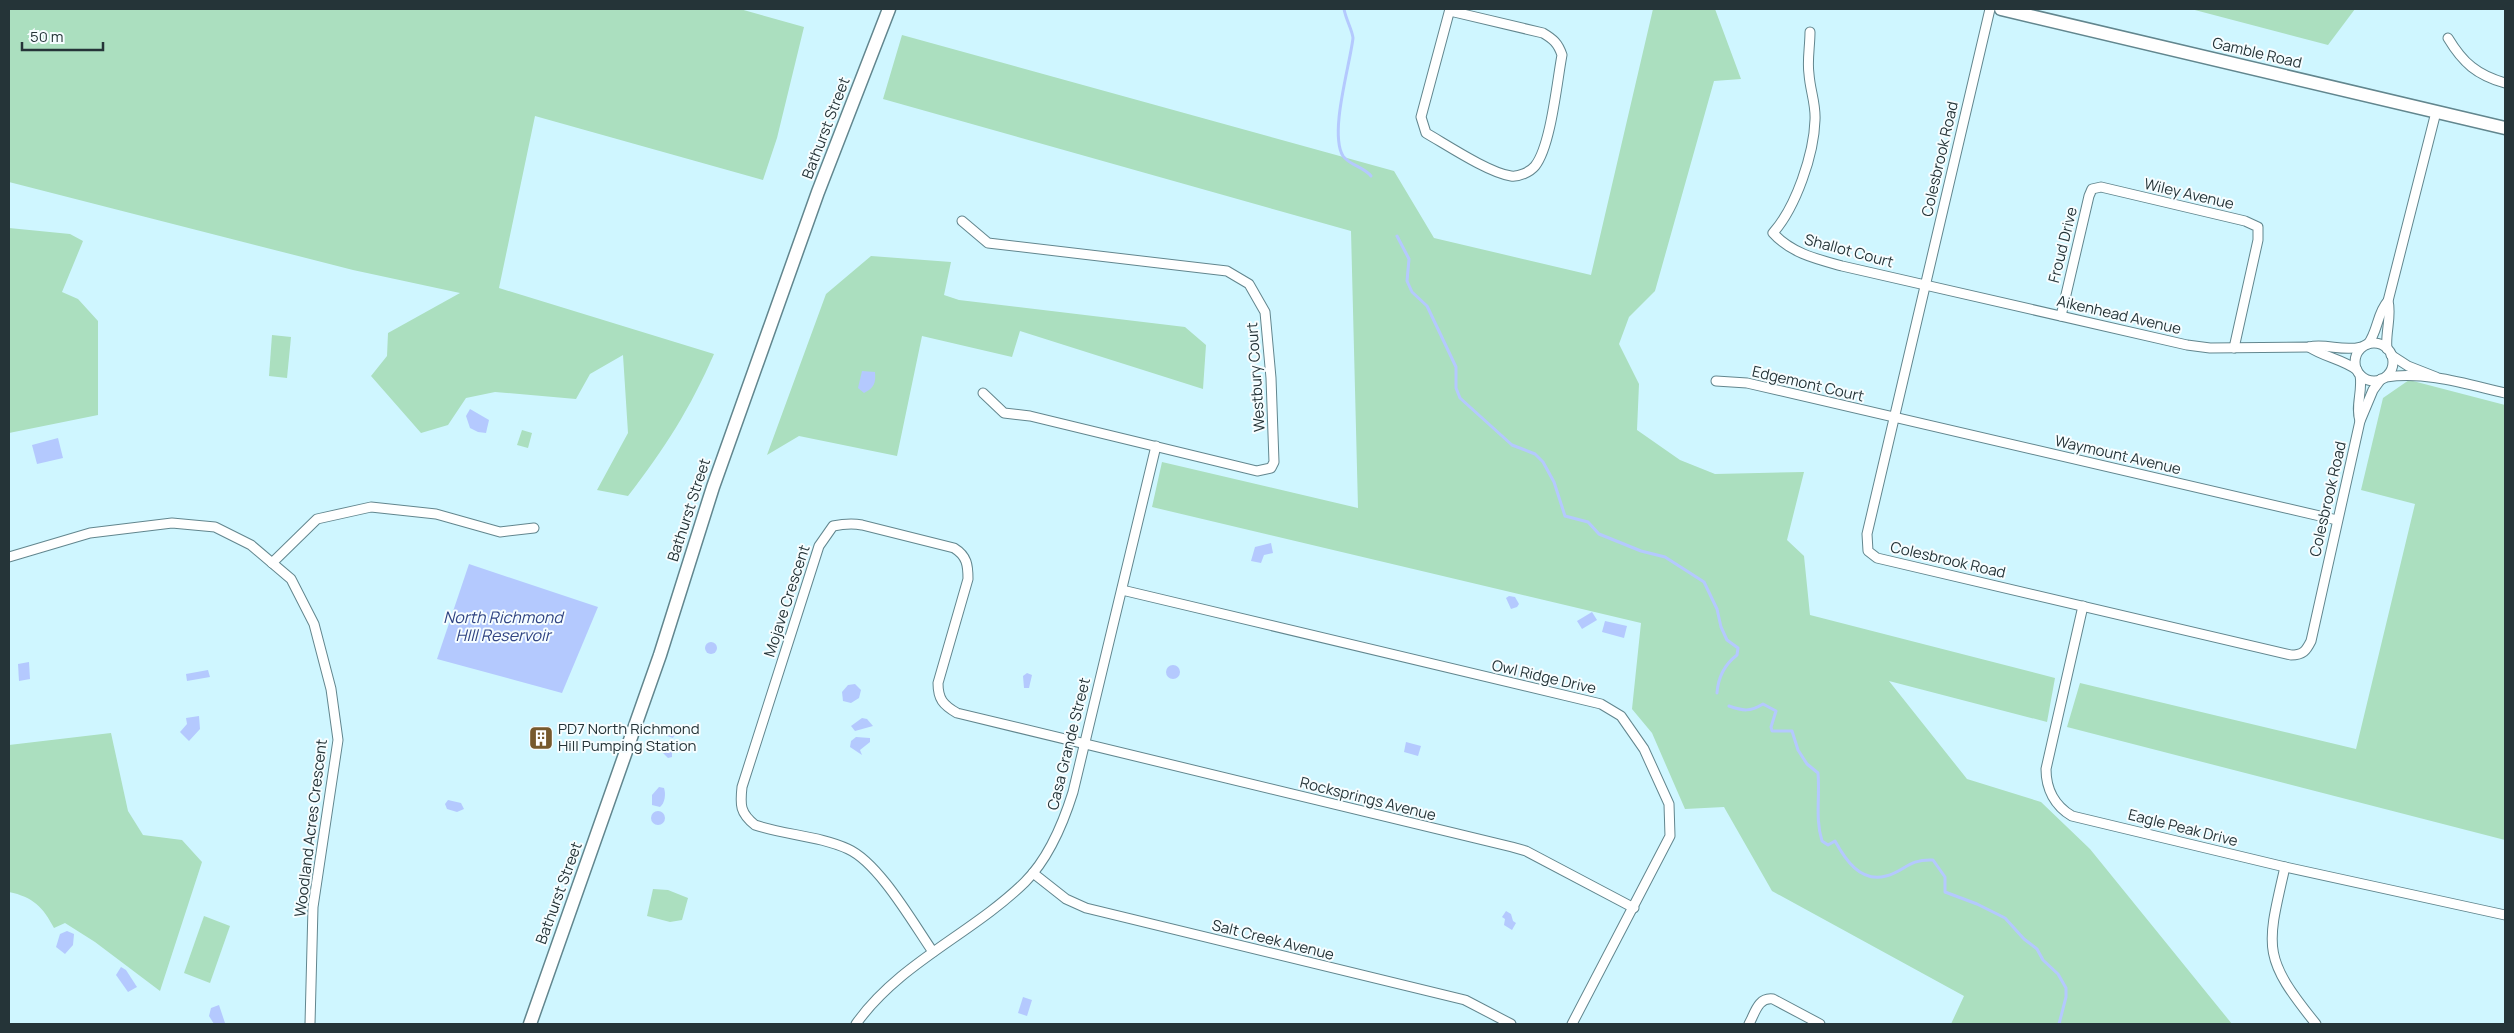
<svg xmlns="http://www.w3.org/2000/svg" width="2514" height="1033" font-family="Manrope,sans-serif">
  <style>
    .green { fill: #abdfbf }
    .water { fill: #b4c9fe }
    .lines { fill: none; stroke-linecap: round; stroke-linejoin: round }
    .stream { stroke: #b4c9fe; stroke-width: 3 }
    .minor-casing { stroke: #62868e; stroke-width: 11 }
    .secondary-casing { stroke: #62868e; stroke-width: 15 }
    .minor { stroke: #fff; stroke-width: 9 }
    .secondary { stroke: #fff; stroke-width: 12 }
    .labels { text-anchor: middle; stroke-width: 4; stroke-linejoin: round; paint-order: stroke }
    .street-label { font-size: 15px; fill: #253438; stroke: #f6fdff }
    .poi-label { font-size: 15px; fill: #253438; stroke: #f6fdff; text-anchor: start }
    .water-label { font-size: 16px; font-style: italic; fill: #2f4382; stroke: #f6fdff }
  </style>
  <rect width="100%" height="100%" fill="#cff6ff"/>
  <g class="green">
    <path d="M9,9H740L804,27L777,138L763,180L535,116L499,288L714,354C691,407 664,450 628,496L597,490L628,433L623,355L590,374L576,399L495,392L466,398L448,425L421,433L371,376L387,356L388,333L460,293L353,270L9,182Z"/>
    <path d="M1653,9H1715L1741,79L1714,81L1655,291L1629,317L1619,344L1639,384L1637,430L1680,460L1715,474L1804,472L1787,540L1804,556L1810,615L2055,678L2047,722L1889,681L1967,779L2041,802L2090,849L2232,1024H1951L1964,996L1772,891L1724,807L1685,809L1652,733L1632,709L1641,623L1152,507L1162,462L1358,508L1351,231L883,99L902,35L1394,171L1434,238L1591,275Z"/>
    <path d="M2191,9H2355L2328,45Z"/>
    <path d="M9,228L70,234L83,241L62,292L78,299L98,321V415L9,433Z"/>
    <path d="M871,256L951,262L944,295L959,300L1185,327L1206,345L1203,389L1020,331L1012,357L922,336L897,456L799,436L767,455L826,294Z"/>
    <path d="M272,335L291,337L287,378L269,376Z"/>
    <path d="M2409,380L2505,405V840L2067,727L2080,683L2356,749L2415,504L2361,490L2383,398Z"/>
    <path d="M522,430L532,433L528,448L517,445Z"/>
    <path d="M111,733L128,811L143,835L182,840L202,862L160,991L95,942L65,923L54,928C43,907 33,897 9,892V745Z"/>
    <path d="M653,889L668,890L688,898L682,920L670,922L647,916Z"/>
    <path d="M204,916L230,926L210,983L184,973Z"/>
  </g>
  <g class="water">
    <path d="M862,371L875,372C876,383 874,388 864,393L858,388Z"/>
    <path d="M470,409L489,420L486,433L478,432L470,428L466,416Z"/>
    <path d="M58,438L63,458L37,464L32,445Z"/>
    <path d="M1271,543L1273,553L1264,555L1261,563L1251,561L1255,547Z"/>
    <path d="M469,564L598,607L562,693L437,659Z"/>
    <path d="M1509,596L1515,597L1519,604L1517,607L1511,609L1506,598Z"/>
    <path d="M1592,612L1597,620L1582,629L1577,621Z"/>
    <path d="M1605,621L1627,626L1624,638L1602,632Z"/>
    <circle cx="711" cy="648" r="6"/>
    <path d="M29,662L30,679L19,681L18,664Z"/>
    <circle cx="1173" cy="672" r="7"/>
    <path d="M208,670L210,677L187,681L186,674Z"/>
    <path d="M1027,673L1032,675L1029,688H1024L1023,676Z"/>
    <path d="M855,684L861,690L859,698L851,703L843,701L842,692L848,685Z"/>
    <path d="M199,716L200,729L189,741L180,732L187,724L186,718Z"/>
    <path d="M862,718L867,719L873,726L855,731L851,726Z"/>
    <path d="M677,725V731L673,738L667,736L666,732L670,726Z"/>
    <path d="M856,737L870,738V742L860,750L862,755L850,747L851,741Z"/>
    <path d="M1406,742L1421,746L1418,756L1404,752Z"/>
    <path d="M664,743L672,744V757L668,758L662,752Z"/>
    <path d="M659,787L664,788C666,794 665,803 660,807L652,805V795Z"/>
    <path d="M448,800L461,803L464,809L457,812L447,809L445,804Z"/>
    <circle cx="658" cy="818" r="7"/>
    <path d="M1506,911L1511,914L1513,921L1516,923L1512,930L1504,925L1505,919L1502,917Z"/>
    <path d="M67,931L74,934L73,945L65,954L56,947L60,934Z"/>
    <path d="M121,967L126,970L137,987L128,992L116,975Z"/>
    <path d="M1023,997L1032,1000L1027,1016L1018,1013Z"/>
    <path d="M219,1005L225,1023L214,1024L209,1016L211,1008Z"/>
  </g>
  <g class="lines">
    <g class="stream">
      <path d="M1344,9C1346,20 1352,29 1353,38C1350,65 1329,133 1343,156C1349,165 1364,167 1371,176"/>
      <path d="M1397,236L1409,259L1407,281L1412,292L1427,306L1456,367V388L1460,398L1512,445L1535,454L1543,462L1554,482L1565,516L1588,522L1599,534L1641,551L1665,557L1704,582L1717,609L1721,627L1727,640L1738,648L1737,655C1724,665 1718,678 1717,693"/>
      <path d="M1729,706C1743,711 1750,712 1763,704L1776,711L1771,727L1772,731H1792L1798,750L1807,764L1818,773C1820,797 1815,819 1822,841L1828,845L1835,841C1845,859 1860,883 1886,876C1906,871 1907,859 1933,860L1945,877V892L1977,904L2005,918L2024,939L2037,949L2043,960L2058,974L2066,988V997L2059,1024"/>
    </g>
    <defs>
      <g id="minor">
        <path d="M1990,9L1867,534L1868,551L1877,558L2291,655C2303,655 2306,651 2311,641L2360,421L2373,390L2381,379"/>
        <path d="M1450,11L1543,33C1553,39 1558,43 1562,55C1557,81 1551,146 1535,166C1530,172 1519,177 1511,176C1489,173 1447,145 1426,133L1421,117L1450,9"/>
        <path d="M1810,32C1810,46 1807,61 1809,74C1810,90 1816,104 1815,120C1814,154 1796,207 1773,233C1791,253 1816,259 1842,266L2187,345L2210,348L2309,347C2326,343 2343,352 2361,347"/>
        <path d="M2448,38C2463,63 2477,75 2505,83"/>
        <path d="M962,221L988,243L1227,271L1249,284L1265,312L1271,378L1274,462L1271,468L1257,471L1030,416L1004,413L983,393"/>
        <path d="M2061,316L2089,196L2092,189L2101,187L2245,221L2258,227V240L2234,348"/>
        <circle cx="2374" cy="362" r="19"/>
        <path d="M2368,344C2378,331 2377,313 2388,301"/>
        <path d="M2309,347C2324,357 2342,359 2357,370"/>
        <path d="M2387,349C2385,333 2392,316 2388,301L2436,112"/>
        <path d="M2391,355L2408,366L2436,377"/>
        <path d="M2360,375C2363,391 2355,406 2360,421"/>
        <path d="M2386,377C2426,371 2466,384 2505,393"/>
        <path d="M1716,381L1747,383L2337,520"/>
        <path d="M9,557L90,533L172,523L215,527L251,545L291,579L314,624L331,689L338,740L313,907L310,1024"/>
        <path d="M272,563L317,519L371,507L436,514L500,532L534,528"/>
        <path d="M1122,590L1601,704L1621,716L1644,749L1669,804L1670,836L1572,1024"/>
        <path d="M2083,606L2046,769C2046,789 2055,806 2072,816L2285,867L2505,915"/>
        <path d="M2285,867C2266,949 2262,957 2316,1024"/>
        <path d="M1033,873L1066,899L1086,908L1465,1000L1511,1024"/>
        <path d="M933,952C913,923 879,863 848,849C820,836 785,835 755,825C740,813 740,805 742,787L819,546L833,526C843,524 851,523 862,525L954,548C967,556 968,565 968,579L938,683C938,699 943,705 957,713L1512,847L1526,851L1634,908"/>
        <path d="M856,1024C899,963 972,934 1025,882C1049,858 1063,824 1073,792L1156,446"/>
        <path d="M1749,1024C1755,1013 1758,997 1773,999L1820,1024"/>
      </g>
      <g id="secondary">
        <path d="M2001,9L2505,128"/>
        <path d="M530,1024L660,655L713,487L818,192L889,9"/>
      </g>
    </defs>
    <use href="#minor" class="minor-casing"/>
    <use href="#secondary" class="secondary-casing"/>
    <use href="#minor" class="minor"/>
    <use href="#secondary" class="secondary"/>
  </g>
  <defs>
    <symbol id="building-square" viewBox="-11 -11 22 22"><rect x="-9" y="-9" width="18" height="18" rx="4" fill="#77592d" stroke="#f6fdff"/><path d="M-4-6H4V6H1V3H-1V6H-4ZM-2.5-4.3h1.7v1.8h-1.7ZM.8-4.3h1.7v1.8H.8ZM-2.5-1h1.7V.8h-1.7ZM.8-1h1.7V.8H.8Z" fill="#fff"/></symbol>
  </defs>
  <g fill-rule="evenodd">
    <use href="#building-square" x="527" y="724" width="28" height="28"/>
  </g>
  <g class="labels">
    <g class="street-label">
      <text transform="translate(2257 53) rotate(13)" y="5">Gamble Road</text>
      <text transform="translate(826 128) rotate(-69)" y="5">Bathurst Street</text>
      <text transform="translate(1940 159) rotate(-77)" y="5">Colesbrook Road</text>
      <text transform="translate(2189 194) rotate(13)" y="5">Wiley Avenue</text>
      <text transform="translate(2063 245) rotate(-76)" y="5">Froud Drive</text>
      <text transform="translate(1849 251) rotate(15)" y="5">Shallot Court</text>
      <text transform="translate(2119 315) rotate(13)" y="5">Aikenhead Avenue</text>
      <text transform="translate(1256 377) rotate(-94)" y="5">Westbury Court</text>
      <text transform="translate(1808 384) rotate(13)" y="5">Edgemont Court</text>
      <text transform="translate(2118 455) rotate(13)" y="5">Waymount Avenue</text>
      <text transform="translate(2328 499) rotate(-77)" y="5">Colesbrook Road</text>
      <text transform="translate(689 510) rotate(-72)" y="5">Bathurst Street</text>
      <text transform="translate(1948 560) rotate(13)" y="5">Colesbrook Road</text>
      <text transform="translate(787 601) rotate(-72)" y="5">Mojave Crescent</text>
      <text transform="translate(1544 677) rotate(13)" y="5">Owl Ridge Drive</text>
      <text transform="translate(1069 744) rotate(-76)" y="5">Casa Grande Street</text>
      <text transform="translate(1368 799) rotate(14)" y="5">Rocksprings Avenue</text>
      <text transform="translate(311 828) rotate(-83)" y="5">Woodland Acres Crescent</text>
      <text transform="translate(2183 828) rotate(14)" y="5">Eagle Peak Drive</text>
      <text transform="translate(559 893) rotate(-70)" y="5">Bathurst Street</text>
      <text transform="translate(1273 940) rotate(14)" y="5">Salt Creek Avenue</text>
    </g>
    <g class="poi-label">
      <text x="558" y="734">PD7 North Richmond<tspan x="558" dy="17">Hill Pumping Station</tspan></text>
    </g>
    <g class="water-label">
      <text x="503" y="623">North Richmond<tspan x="503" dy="18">HIll Reservoir</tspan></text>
    </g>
  </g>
  <rect width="2514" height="1033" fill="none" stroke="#253438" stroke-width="20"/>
  <path d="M22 42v8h81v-8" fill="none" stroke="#253438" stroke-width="2.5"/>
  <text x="30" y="42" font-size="15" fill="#253438" stroke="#f6fdff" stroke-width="4" paint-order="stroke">50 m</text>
</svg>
